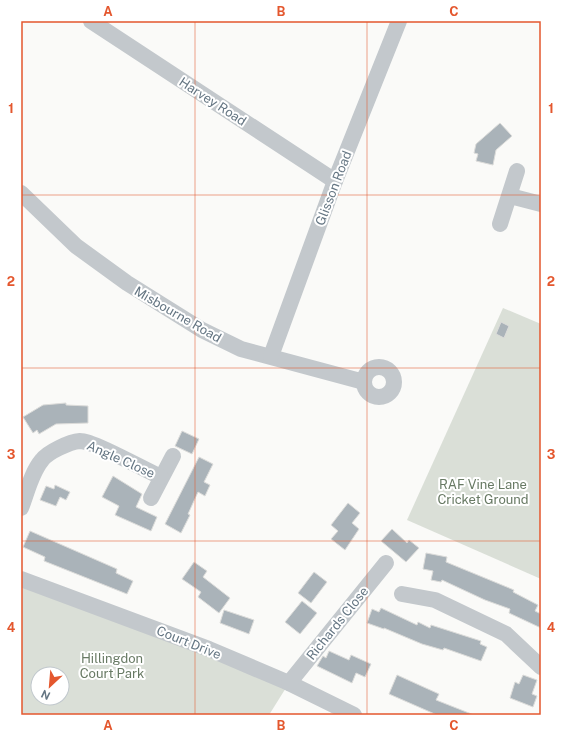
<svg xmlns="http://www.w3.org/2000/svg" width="562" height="736" font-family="'Public Sans',sans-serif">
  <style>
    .green { fill: #dadfd7; fill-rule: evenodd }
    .building { fill: #aab3b9; stroke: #dcdcda }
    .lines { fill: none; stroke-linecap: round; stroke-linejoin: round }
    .minor { stroke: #c3c8cc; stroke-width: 16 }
    .grid { fill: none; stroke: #e4572e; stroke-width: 1; stroke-opacity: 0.55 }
    .labels { text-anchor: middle; stroke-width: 4; stroke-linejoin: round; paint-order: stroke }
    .street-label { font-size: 13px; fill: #657683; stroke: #fff }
    .park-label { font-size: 13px; fill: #687a64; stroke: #fff }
    .neatline { fill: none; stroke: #e4572e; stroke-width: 1.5 }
    .grid-label { font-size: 13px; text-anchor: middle; font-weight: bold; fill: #e4572e }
  </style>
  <rect width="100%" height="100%" fill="#fafaf8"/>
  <g class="green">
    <path d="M503,308L541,324V579L407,520Z"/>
    <path d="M21,579L289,683L269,715H21ZM38,674H62V698H38Z"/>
  </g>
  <g class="building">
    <path d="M500,123L512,136L496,150L493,165L476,161L478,154L474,153L476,144Z"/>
    <path d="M501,322L509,326L504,338L496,334Z"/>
    <path d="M66,403V405L88,406V423L56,424L39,434L37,430L33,433L23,417L43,405Z"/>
    <path d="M182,431L199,439L192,454L175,446Z"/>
    <path d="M199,457L213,464L204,482L210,485L205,496L198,492L188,514L190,515L181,533L165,524Z"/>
    <path d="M113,476L142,494L136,507L157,517L151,531L115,515L119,506L102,497Z"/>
    <path d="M55,485L70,492L66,500L60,497L56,506L40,500L46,486L54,489Z"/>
    <path d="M348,503L360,513L352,523L359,529L345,550L331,539L338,531L331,525Z"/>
    <path d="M392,529L407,543L409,540L419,548L406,562L381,541Z"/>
    <path d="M30,531L117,569L116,573L133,581L127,594L44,561L45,557L23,547Z"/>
    <path d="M426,553L447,557L446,562L514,590L513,592L538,605L535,611L541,614V628L509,613L510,609L485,600L442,580L441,582L431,580L433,571L423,569Z"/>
    <path d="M194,562L207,571L203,577L230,598L219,613L198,597L201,592L182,579Z"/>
    <path d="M314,572L327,582L311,603L298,593Z"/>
    <path d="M302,601L317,613L300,634L285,622Z"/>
    <path d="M381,608L417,625L418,622L430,628L431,625L481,641L480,644L487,647L481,661L444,648L443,650L422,644L384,628V629L367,623L372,609L379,612Z"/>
    <path d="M224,610L254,620L249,634L220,623Z"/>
    <path d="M329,651L349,660L351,655L371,664L365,677L356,673L352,683L317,666L323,656L326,658Z"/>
    <path d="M397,675L439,694L436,700L474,715H437L389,694Z"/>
    <path d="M523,675L537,680L532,694L537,696L533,707L510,698L515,682L519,684Z"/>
  </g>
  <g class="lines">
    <g class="minor">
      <path d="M91,21L335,181"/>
      <path d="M21,193L76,246L127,283L202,330L241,349L364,382"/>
      <path d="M510,196L541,204"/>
      <path d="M500,224L517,171"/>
      <path d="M271,356L335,181L399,21"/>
      <circle cx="379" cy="382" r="15"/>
      <path d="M151,498L173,456"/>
      <path d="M21,508C27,493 31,473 42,460C48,452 69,442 80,441C94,441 145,470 161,477"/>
      <path d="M21,579L209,649L289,683L354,715"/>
      <path d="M402,594L435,600L506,634L541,667"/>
      <path d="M289,683L386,563"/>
    </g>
  </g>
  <path class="grid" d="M195,21V715M367,21V715M21,195H541M21,368H541M21,541H541"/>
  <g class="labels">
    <g class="street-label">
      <text transform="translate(213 101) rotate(33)" y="5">Harvey Road</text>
      <text transform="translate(333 188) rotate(-69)" y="5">Glisson Road</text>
      <text transform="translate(178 314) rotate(30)" y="5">Misbourne Road</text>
      <text transform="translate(121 459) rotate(24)" y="5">Angle Close</text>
      <text transform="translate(337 623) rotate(-51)" y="5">Richards Close</text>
      <text transform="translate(189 642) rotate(22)" y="5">Court Drive</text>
    </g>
    <g class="park-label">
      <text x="483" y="489">RAF Vine Lane<tspan x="483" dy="15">Cricket Ground</tspan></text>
      <text x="112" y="663">Hillingdon<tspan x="112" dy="15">Court Park</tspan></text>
    </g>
  </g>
  <rect width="562" height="736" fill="none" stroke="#ffffff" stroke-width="44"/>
  <g transform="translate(50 686) rotate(206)"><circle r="19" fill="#ffffff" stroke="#c1c8cd"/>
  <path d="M0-3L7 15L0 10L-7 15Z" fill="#e4572e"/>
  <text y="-6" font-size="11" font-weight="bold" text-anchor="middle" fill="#657683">N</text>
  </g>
  <rect x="22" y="22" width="518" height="692" class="neatline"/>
  <g class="grid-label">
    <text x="108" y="16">A</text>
    <text x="281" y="16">B</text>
    <text x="454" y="16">C</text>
    <text x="11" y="113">1</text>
    <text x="551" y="113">1</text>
    <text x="11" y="286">2</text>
    <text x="551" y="286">2</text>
    <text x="11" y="459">3</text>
    <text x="551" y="459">3</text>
    <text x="11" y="632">4</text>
    <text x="551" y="632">4</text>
    <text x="108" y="730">A</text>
    <text x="281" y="730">B</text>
    <text x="454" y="730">C</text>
  </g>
</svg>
